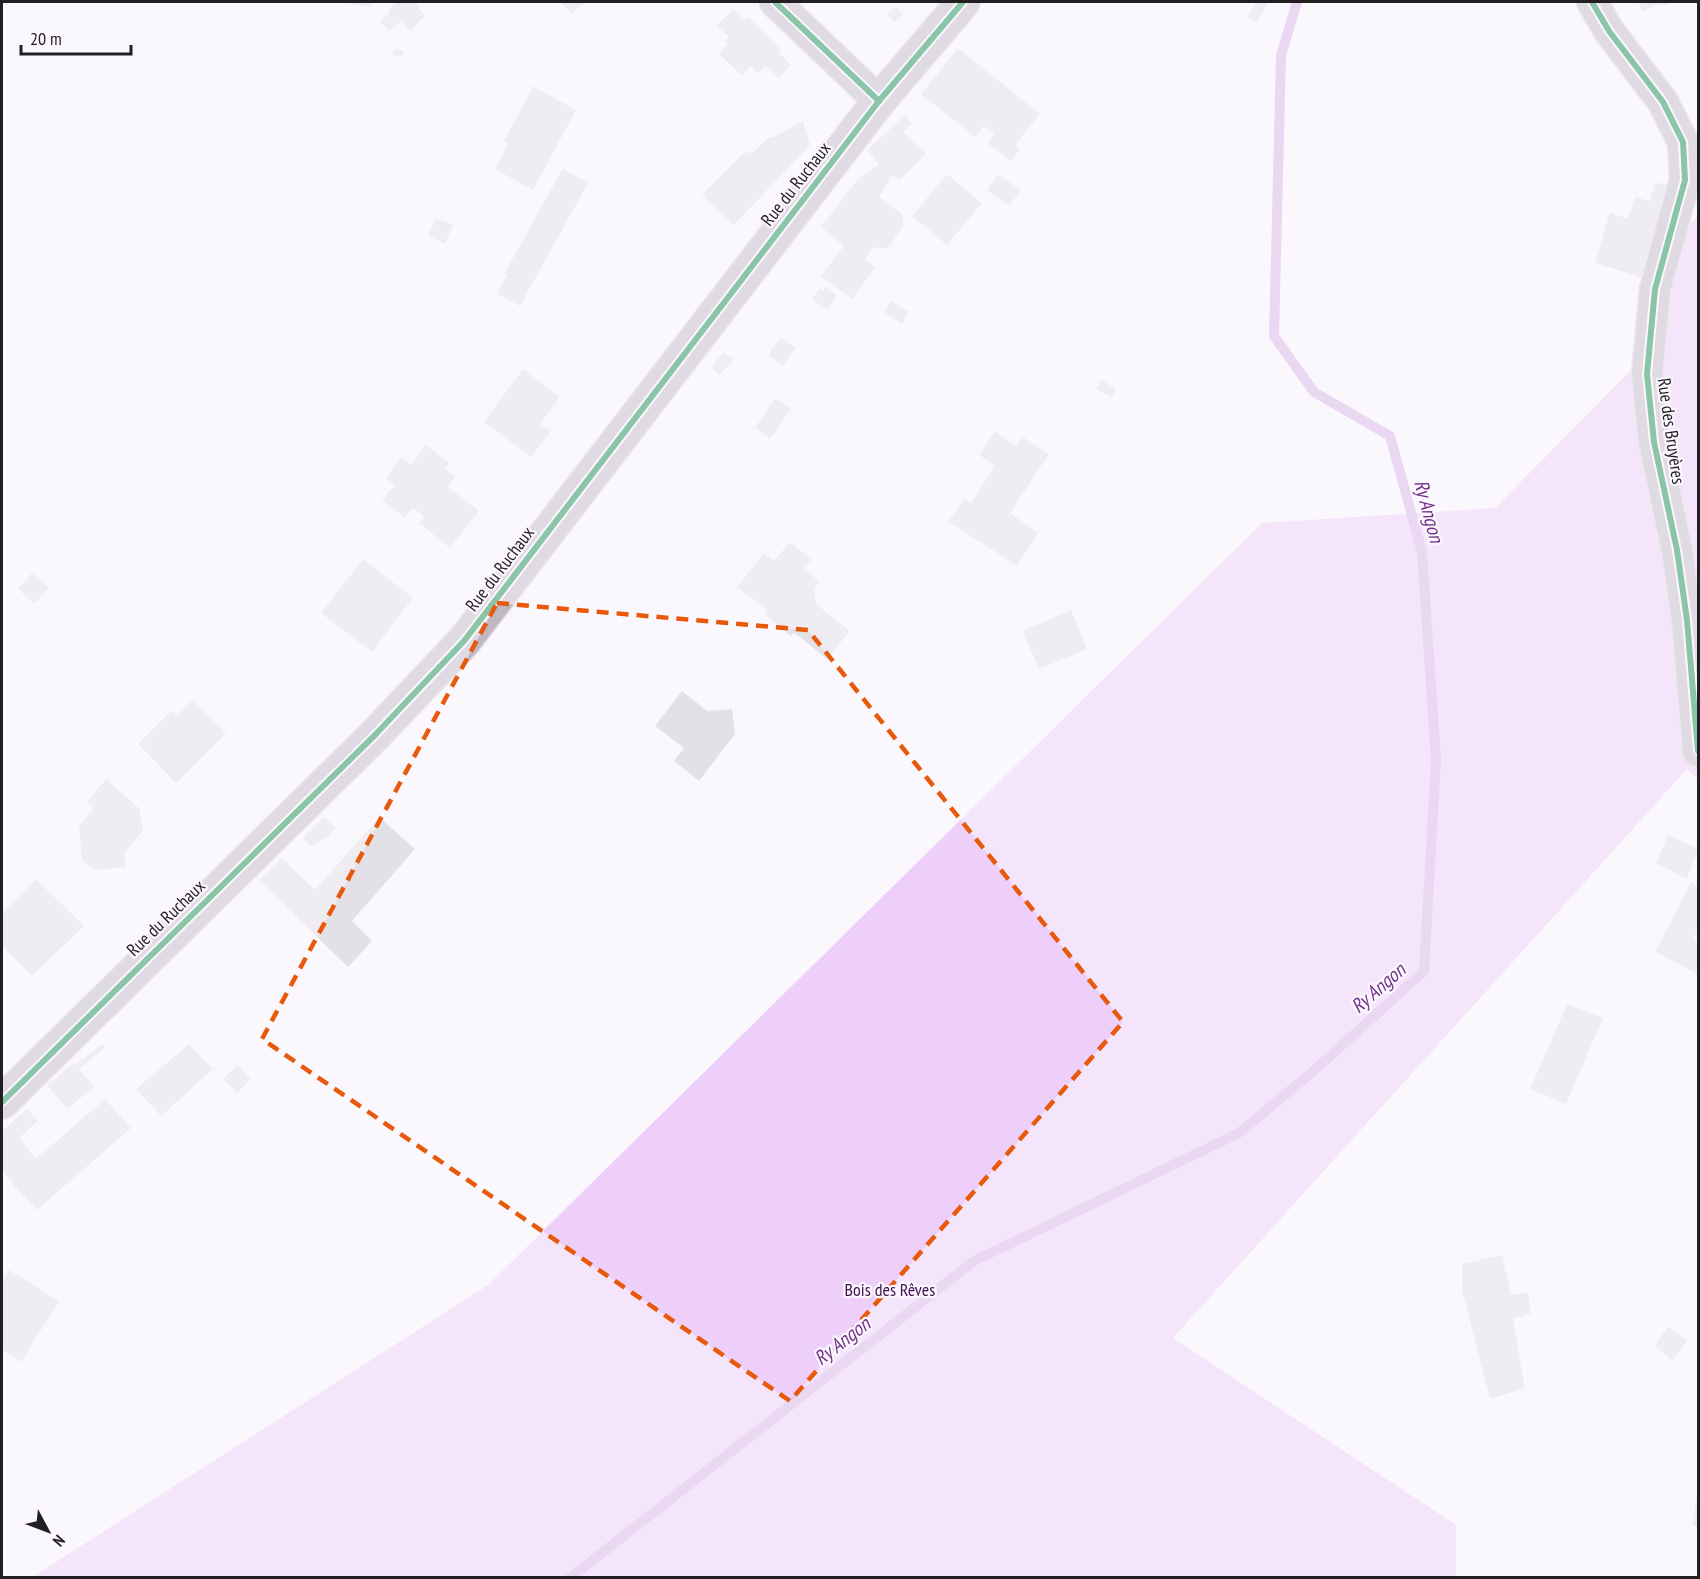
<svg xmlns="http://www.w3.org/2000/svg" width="1700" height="1579" font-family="'PT Sans Narrow',sans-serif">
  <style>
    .forest { fill: #edcff9 }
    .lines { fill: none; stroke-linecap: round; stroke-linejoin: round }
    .stream { stroke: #d5b1e4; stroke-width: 10 }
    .building { fill: #e3e1e5 }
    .minor-casing { stroke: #d8d6d9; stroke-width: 33 }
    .tertiary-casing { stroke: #d8d6d9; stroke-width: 36 }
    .minor { stroke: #bfb7c2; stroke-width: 30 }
    .tertiary { stroke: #bfb7c2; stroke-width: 33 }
    .cycleway-casing { stroke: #fcf7fe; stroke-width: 10 }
    .cycleway { stroke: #00873e; stroke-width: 6 }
    .marked { fill: none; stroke: #e8590c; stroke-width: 4.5; stroke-dasharray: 12 8; stroke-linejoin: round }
    .labels { text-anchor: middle; stroke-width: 4.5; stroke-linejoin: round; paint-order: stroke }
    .street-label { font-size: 18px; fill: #211f22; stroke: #fcf7fe }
    .park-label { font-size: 18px; fill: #3f0f4f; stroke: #fcf7fe }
    .water-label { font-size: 20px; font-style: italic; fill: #733489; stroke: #fcf7fe }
  </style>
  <rect width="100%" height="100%" fill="#fbf8fd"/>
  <path class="forest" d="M1698,217V780L1687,769L1173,1338L1456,1525V1577L31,1578L488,1285L1262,523L1495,508L1639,362L1692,220Z"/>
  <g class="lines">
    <path class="stream" d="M570,1578L974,1261L1239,1133L1317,1068L1424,971L1436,760L1422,552L1390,436L1314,392L1274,336L1281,55L1297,2"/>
  </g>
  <g class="building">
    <path d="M350,2H372L371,7L350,4Z"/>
    <path d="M397,2H415L420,6L418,8L425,16L410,31L401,21L389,31L380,22L390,12L388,10Z"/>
    <path d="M560,2H586L572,13Z"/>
    <path d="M1257,2H1268L1257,23L1247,17Z"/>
    <path d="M1638,2H1674L1665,5L1660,4L1643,12Z"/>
    <path d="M896,6L903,14L894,22L887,14Z"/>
    <path d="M733,9L745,20L748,17L781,50L779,52L791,65L779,78L766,66L758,74L750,66L742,76L719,54L727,44L724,41L729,37L717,26Z"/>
    <path d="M395,48L404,52L401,58L392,54Z"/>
    <path d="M958,48L1040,114L1015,145L1020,150L1010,161L987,143L994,134L984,126L975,137L921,94Z"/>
    <path d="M533,86L576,110L533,190L495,169L508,143L504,141Z"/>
    <path d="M905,115L912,123L903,133L926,153L900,180L892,176L879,197L902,214L904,225L888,248L878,249L874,246L865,259L875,268L852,299L821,276L844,246L821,227L857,180L879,164L867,150Z"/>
    <path d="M803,121L810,145L733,226L702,195L747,150L751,154L769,137L771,138Z"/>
    <path d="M563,168L588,183L520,306L497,294L507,275L504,274Z"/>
    <path d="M947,174L982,203L947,245L912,216Z"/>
    <path d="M998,174L1021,190L1009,206L987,190Z"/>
    <path d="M1655,183L1667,184L1641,277L1595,263L1610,212L1628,219L1635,197L1650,201Z"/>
    <path d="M436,218L453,225L445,244L428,236Z"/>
    <path d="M826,286L837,295L827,310L812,299L820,288L823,291Z"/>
    <path d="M891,301L909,312L902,324L884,312Z"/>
    <path d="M781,337L796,348L783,366L768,355Z"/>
    <path d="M724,352L734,359L720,375L711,367Z"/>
    <path d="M523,369L560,397L540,424L551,431L531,457L484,422Z"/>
    <path d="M1101,379L1116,389L1112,397L1096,389Z"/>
    <path d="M775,398L791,409L770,439L755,428Z"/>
    <path d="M995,431L1016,446L1023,437L1049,454L1010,513L1038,533L1017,566L948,521L964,499L971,503L995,466L979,455Z"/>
    <path d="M426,445L449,463L445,468L456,477L448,487L479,511L450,548L419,523L424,517L413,508L405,518L382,500L395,485L386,478L401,457L411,465Z"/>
    <path d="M790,542L812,560L803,568L819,581L814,588L816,604L850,631L827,659L794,632L791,636L764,614L767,610L737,587L764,553L774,561Z"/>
    <path d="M363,559L413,598L372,652L321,613Z"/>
    <path d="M32,573L49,588L34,604L18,589Z"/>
    <path d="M1071,610L1087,649L1039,669L1022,631Z"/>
    <path d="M682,691L707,711L732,709L735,734L699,781L674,761L684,748L655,726Z"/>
    <path d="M193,700L226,733L176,783L138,744L172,710L177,715Z"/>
    <path d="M106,779L140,809L143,831L125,852L126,867L94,870L82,860L79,826L94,808L87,802Z"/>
    <path d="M324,817L336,828L326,838L311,846L303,838Z"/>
    <path d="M379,817L415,849L352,921L372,941L348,967L259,880L282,858L315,890Z"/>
    <path d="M1668,835L1698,848L1687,879L1656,863Z"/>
    <path d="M36,879L84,926L32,976L2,945V913Z"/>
    <path d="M1691,882L1698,886V928L1693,939L1698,942V974L1655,952Z"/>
    <path d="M1567,1004L1603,1018L1566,1104L1530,1089Z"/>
    <path d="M102,1044L105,1048L79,1069L94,1087L67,1109L47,1085L74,1063L75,1065Z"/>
    <path d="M189,1044L213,1069L161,1116L136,1089Z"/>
    <path d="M237,1065L251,1079L237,1093L223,1079Z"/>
    <path d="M105,1099L131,1128L37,1210L12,1184L13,1183L2,1170V1131L27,1109L38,1121L19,1138L36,1159Z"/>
    <path d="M1502,1255L1511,1295L1528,1292L1531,1313L1513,1319L1525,1388L1490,1399L1462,1290V1264Z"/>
    <path d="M9,1270L59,1301L21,1362L2,1350V1281Z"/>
    <path d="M1668,1326L1687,1340L1673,1361L1655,1346Z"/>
    <path d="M1697,1495H1698V1527L1692,1526Z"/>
  </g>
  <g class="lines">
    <defs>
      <g id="minor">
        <path d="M775,2L879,101"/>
        <path d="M1592,2L1609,31L1663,102L1683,142L1685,180L1655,289L1647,374L1654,442L1677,550L1687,620L1698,751"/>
      </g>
      <path id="tertiary" d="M2,1102L374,736L464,641L879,101L963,2"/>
    </defs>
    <use href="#minor" class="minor-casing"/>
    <use href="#tertiary" class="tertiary-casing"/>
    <use href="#minor" class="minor"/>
    <use href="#tertiary" class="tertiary"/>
    <defs>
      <g id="cycleway">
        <path d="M775,2L879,101"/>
        <path d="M1592,2L1609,31L1663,102L1683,142L1685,180L1655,289L1647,374L1654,442L1677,550L1687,620L1698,751"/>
        <path d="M2,1102L374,736L464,641L879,101L963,2"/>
      </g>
    </defs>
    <use href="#cycleway" class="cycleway-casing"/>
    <use href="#cycleway" class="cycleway"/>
  </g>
  <path d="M0 0H1700V1579H0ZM497,603L808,630L1123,1022L790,1401L262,1039Z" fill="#fbf8fd" fill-opacity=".55" fill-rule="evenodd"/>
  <path class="marked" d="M497,603L808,630L1123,1022L790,1401L262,1039Z"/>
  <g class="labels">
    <g class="street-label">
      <text transform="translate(796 184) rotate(-52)" y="6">Rue du Ruchaux</text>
      <text transform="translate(1671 431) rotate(82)" y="6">Rue des Bruyères</text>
      <text transform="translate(500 569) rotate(-53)" y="6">Rue du Ruchaux</text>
      <text transform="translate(166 918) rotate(-44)" y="6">Rue du Ruchaux</text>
    </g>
    <g class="park-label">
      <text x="890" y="1296">Bois des Rêves</text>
    </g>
    <g class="water-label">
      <text transform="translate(1429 511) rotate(75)" y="7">Ry Angon</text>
      <text transform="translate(1378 988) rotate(-41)" y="7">Ry Angon</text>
      <text transform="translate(842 1341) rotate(-38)" y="7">Ry Angon</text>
    </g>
  </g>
  <rect width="1700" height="1579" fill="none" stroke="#211f22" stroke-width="6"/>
  <g transform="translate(48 1531) rotate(131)" stroke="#fcf7fe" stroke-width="4.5" paint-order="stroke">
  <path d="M0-4.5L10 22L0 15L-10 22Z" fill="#211f22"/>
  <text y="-9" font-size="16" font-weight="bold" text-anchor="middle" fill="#211f22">N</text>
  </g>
  <path d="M21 45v9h110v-9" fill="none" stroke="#211f22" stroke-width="3"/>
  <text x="30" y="45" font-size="18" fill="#211f22" stroke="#fcf7fe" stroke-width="4.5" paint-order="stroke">20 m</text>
</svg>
